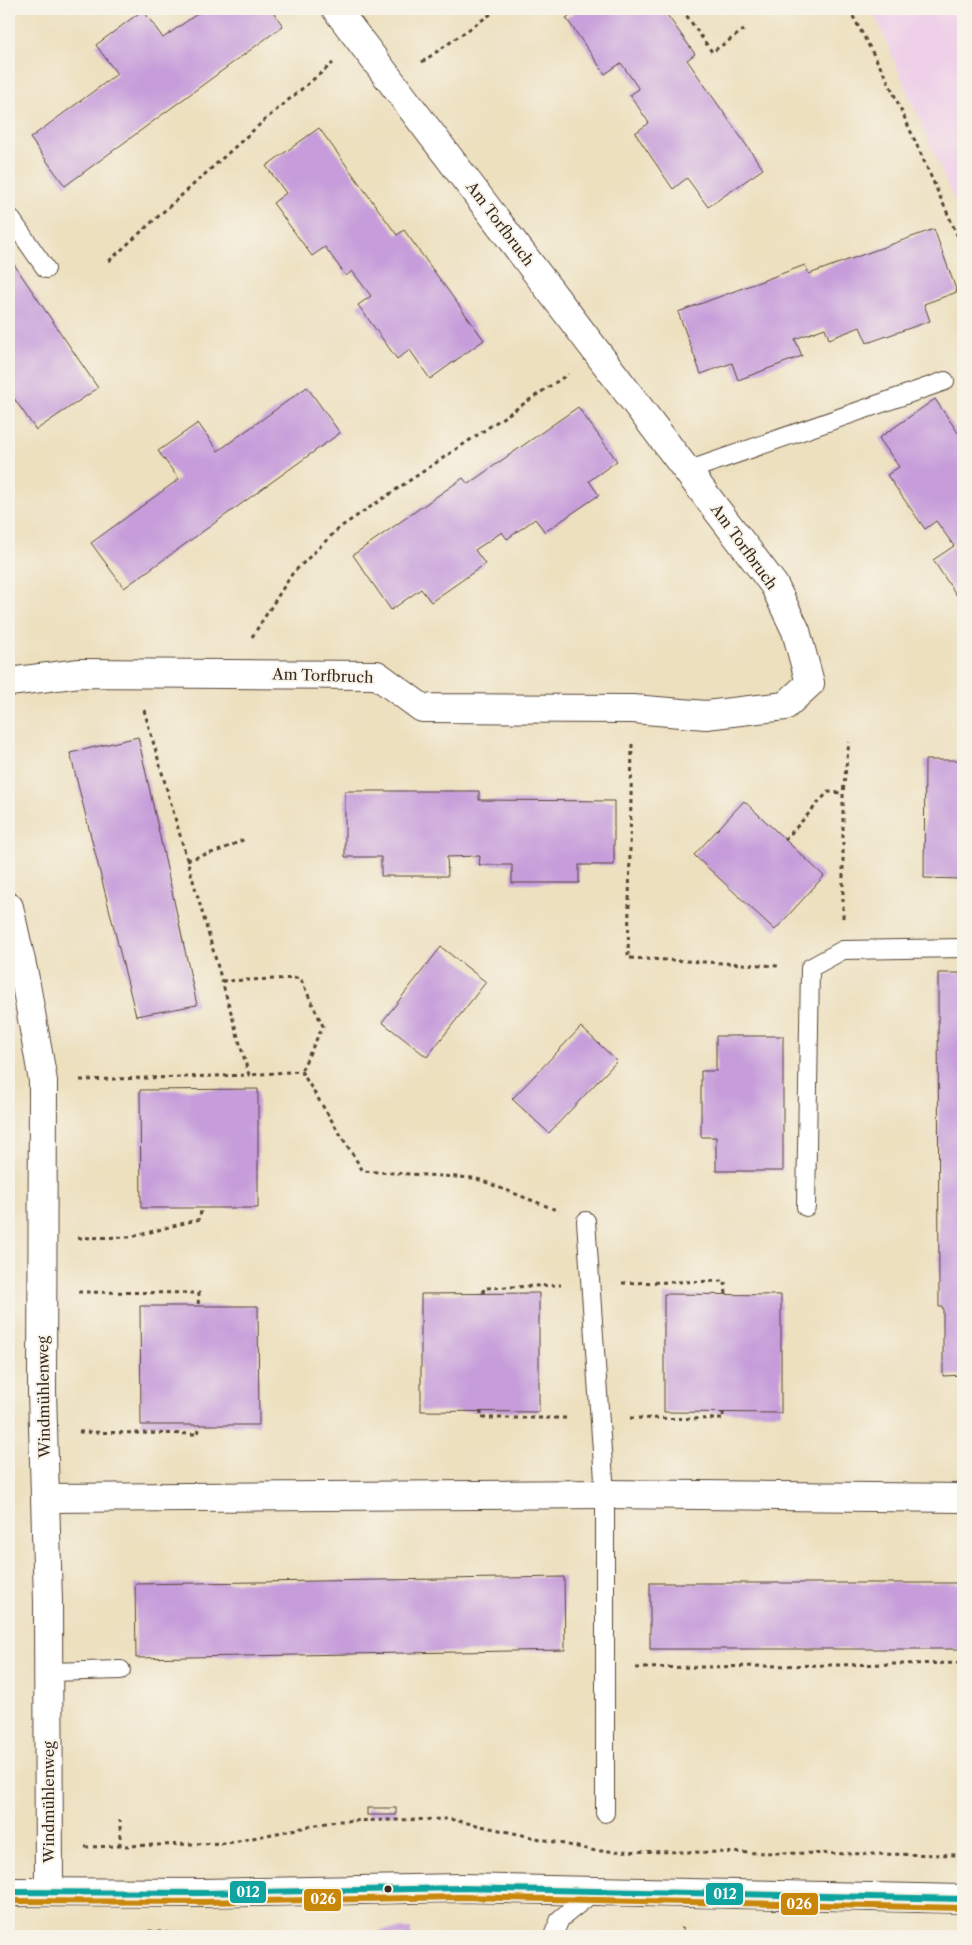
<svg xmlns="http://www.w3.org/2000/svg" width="972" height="1945" font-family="'Libre Caslon Text',serif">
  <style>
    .built { fill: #eed0e8 }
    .building { fill: #c69dda }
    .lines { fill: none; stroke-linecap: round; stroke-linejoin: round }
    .lane-casing { stroke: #564536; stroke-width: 20 }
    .street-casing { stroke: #564536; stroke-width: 30 }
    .primary-casing { stroke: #564536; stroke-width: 30 }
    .path { stroke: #564536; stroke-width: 3; stroke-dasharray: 4 4; stroke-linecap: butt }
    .lane { stroke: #fff; stroke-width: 18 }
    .street { stroke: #fff; stroke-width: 28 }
    .primary { stroke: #fff; stroke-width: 28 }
    .bus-1-casing { stroke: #f7f3e8; stroke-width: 10 }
    .bus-2-casing { stroke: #f7f3e8; stroke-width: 10 }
    .bus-1 { stroke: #0fa4a0; stroke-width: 6 }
    .bus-2 { stroke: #c88708; stroke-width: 6 }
    .bus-dot { fill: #3b2a1e; stroke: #f7f3e8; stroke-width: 2 }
    .labels { text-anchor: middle; stroke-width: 4; stroke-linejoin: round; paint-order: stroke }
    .street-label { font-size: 15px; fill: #3b2a1e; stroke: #f7f3e8 }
    .line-badge { stroke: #f7f3e8; stroke-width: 2 }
    .badge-label { font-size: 14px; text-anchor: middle; font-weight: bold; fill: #fff }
  </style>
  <rect width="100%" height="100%" fill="#f7f3e8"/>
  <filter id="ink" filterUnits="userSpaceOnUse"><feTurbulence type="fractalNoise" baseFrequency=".02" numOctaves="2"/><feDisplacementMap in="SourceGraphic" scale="10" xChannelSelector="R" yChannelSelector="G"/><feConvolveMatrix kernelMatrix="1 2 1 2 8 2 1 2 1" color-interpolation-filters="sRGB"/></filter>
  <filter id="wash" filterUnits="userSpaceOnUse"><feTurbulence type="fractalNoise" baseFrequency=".0096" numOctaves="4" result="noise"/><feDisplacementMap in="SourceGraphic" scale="20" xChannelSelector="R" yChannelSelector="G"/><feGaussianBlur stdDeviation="1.12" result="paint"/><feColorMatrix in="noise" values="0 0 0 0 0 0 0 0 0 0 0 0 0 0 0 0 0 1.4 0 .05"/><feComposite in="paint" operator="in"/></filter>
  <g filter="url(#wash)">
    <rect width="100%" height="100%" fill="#ede0bf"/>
    <path class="built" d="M872,9H963V221Z"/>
    <g id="blocks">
      <g class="building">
        <path d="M204,9H271L283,26L65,186L30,138L117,74L96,45L143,10L163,38Z"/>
        <path d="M580,9H663L695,54L687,60L763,169L708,207L687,178L673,189L635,133L649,123L630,95L639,89L621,63L605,74L566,18Z"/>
        <path d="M319,128L397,235L404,230L484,340L430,379L410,350L397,359L358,305L371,296L352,271L346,276L325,247L312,256L273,203L286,193L266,166Z"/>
        <path d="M934,229L957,292L924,304L930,321L867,343L860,327L829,339L825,328L795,339L802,356L738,380L732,363L701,374L678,312L805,265L809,274Z"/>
        <path d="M9,257L98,388L36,430L9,391Z"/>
        <path d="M307,387L340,433L124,588L91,543L179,479L158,451L198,423L218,451Z"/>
        <path d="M935,399L963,440V605L933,560L954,546L936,521L925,529L887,475L899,467L879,438Z"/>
        <path d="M578,407L617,461L589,481L599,495L545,532L535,519L507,539L502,532L475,550L485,564L431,602L421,589L391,610L353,555L463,478L468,484Z"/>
        <path d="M138,737L197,1005L136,1016L70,753Z"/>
        <path d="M925,760H963V879L924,878Z"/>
        <path d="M345,791H479V800L614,801V865H579V883H512V865H479L480,856L447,857L448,876H381V857H345Z"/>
        <path d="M744,801L824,876L775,930L694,855Z"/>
        <path d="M441,947L486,982L427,1057L382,1022Z"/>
        <path d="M938,973H963V1375L943,1376V1307H939Z"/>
        <path d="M581,1027L617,1061L549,1133L512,1099Z"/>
        <path d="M716,1036H783V1171H716V1137H701V1071H716Z"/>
        <path d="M258,1089V1208H141L140,1090Z"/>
        <path d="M539,1293V1412L421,1411V1294Z"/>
        <path d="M664,1294L781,1295V1413L664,1412Z"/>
        <path d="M140,1306H258L259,1425H141Z"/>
        <path d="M564,1577L565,1650L136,1658L135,1584Z"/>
        <rect x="650" y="1583" width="313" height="66"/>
        <rect x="367" y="1808" width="29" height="7"/>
        <path d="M411,1929V1936H381L380,1930Z"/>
      </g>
    </g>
  </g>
  <g filter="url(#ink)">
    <use href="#blocks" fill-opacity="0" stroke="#564536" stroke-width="1"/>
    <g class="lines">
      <defs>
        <g id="lane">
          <path d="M9,216L46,269"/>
          <path d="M687,471L945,381"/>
          <path d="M806,1207L810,968L843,950L963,948"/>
          <path d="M586,1221L605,1494V1813"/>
          <path d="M49,1672L121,1670"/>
          <path d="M553,1936L560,1919L595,1891"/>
        </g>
        <g id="street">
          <path d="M9,682L80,673L377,675L422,708L633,709L706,715L785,706L810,683L796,631L774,585L336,9"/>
          <path d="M9,907L25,979L43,1081L42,1392L48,1601L49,1892"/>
          <path d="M46,1498L605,1494L963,1498"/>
        </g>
        <path id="primary" d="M9,1892L203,1893L461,1888L963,1899"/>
      </defs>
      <use href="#lane" class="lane-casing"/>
      <use href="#street" class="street-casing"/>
      <use href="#primary" class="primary-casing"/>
      <g class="path">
        <path d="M682,9L712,52L744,30"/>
        <path d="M849,9L889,83L963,248"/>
        <path d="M422,62L498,9"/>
        <path d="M109,261L268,117L333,63"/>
        <path d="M252,637L292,574L339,528L568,374"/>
        <path d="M144,710L249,1075L301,1071L363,1171L475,1178L559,1211"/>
        <path d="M632,744L628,958L780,966"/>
        <path d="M785,840L828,792L843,793"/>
        <path d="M187,860L221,850L245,839"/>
        <path d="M843,918V793L849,742"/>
        <path d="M222,981L300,978L323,1026L301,1071"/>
        <path d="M80,1080L249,1075"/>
        <path d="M78,1238L131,1237L200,1219L201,1208"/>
        <path d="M622,1283L725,1281L726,1295"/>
        <path d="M78,1292L199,1293L198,1306"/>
        <path d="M483,1293L484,1288L561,1285"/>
        <path d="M481,1411V1418H569"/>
        <path d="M630,1418L723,1419V1412"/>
        <path d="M79,1432L198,1434L200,1425"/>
        <path d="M636,1668L963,1663"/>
        <path d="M120,1846V1820"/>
        <path d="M85,1847L228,1843L336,1821L449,1819L596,1851L963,1855"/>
        <path d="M149,1931L203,1936"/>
        <path d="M505,1936L523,1931"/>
        <path d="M678,1936L683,1928"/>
      </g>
      <use href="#lane" class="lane"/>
      <use href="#street" class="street"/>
      <use href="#primary" class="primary"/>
      <defs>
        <path id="bus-1" d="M9,1892L203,1893L461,1888L963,1899"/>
        <path id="bus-2" d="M9,1901L203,1902L461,1897L963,1908"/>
      </defs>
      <use href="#bus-1" class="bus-1-casing"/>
      <use href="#bus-2" class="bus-2-casing"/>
      <use href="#bus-1" class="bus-1"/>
      <use href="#bus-2" class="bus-2"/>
    </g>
  </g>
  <circle class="bus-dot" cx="388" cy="1889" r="4.5"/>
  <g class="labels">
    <g class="street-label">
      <text transform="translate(500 224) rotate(53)" y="5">Am Torfbruch</text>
      <text transform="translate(744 547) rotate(54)" y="5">Am Torfbruch</text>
      <text transform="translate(323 676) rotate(2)" y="5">Am Torfbruch</text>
      <text transform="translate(44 1397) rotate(-91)" y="5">Windmühlenweg</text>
      <text transform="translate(49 1802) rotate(-90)" y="5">Windmühlenweg</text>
    </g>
  </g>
  <g class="line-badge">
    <rect x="229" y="1880" width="38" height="24" rx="5" fill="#0fa4a0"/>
    <rect x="705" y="1882" width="39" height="24" rx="5" fill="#0fa4a0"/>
    <rect x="303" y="1888" width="39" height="24" rx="5" fill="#c88708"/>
    <rect x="780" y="1892" width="39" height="24" rx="5" fill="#c88708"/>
  </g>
  <g class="badge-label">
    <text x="248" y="1897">012</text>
    <text x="725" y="1899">012</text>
    <text x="323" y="1904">026</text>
    <text x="799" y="1909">026</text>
  </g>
  <rect width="972" height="1945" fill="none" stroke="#f7f3e8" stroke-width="30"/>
</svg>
